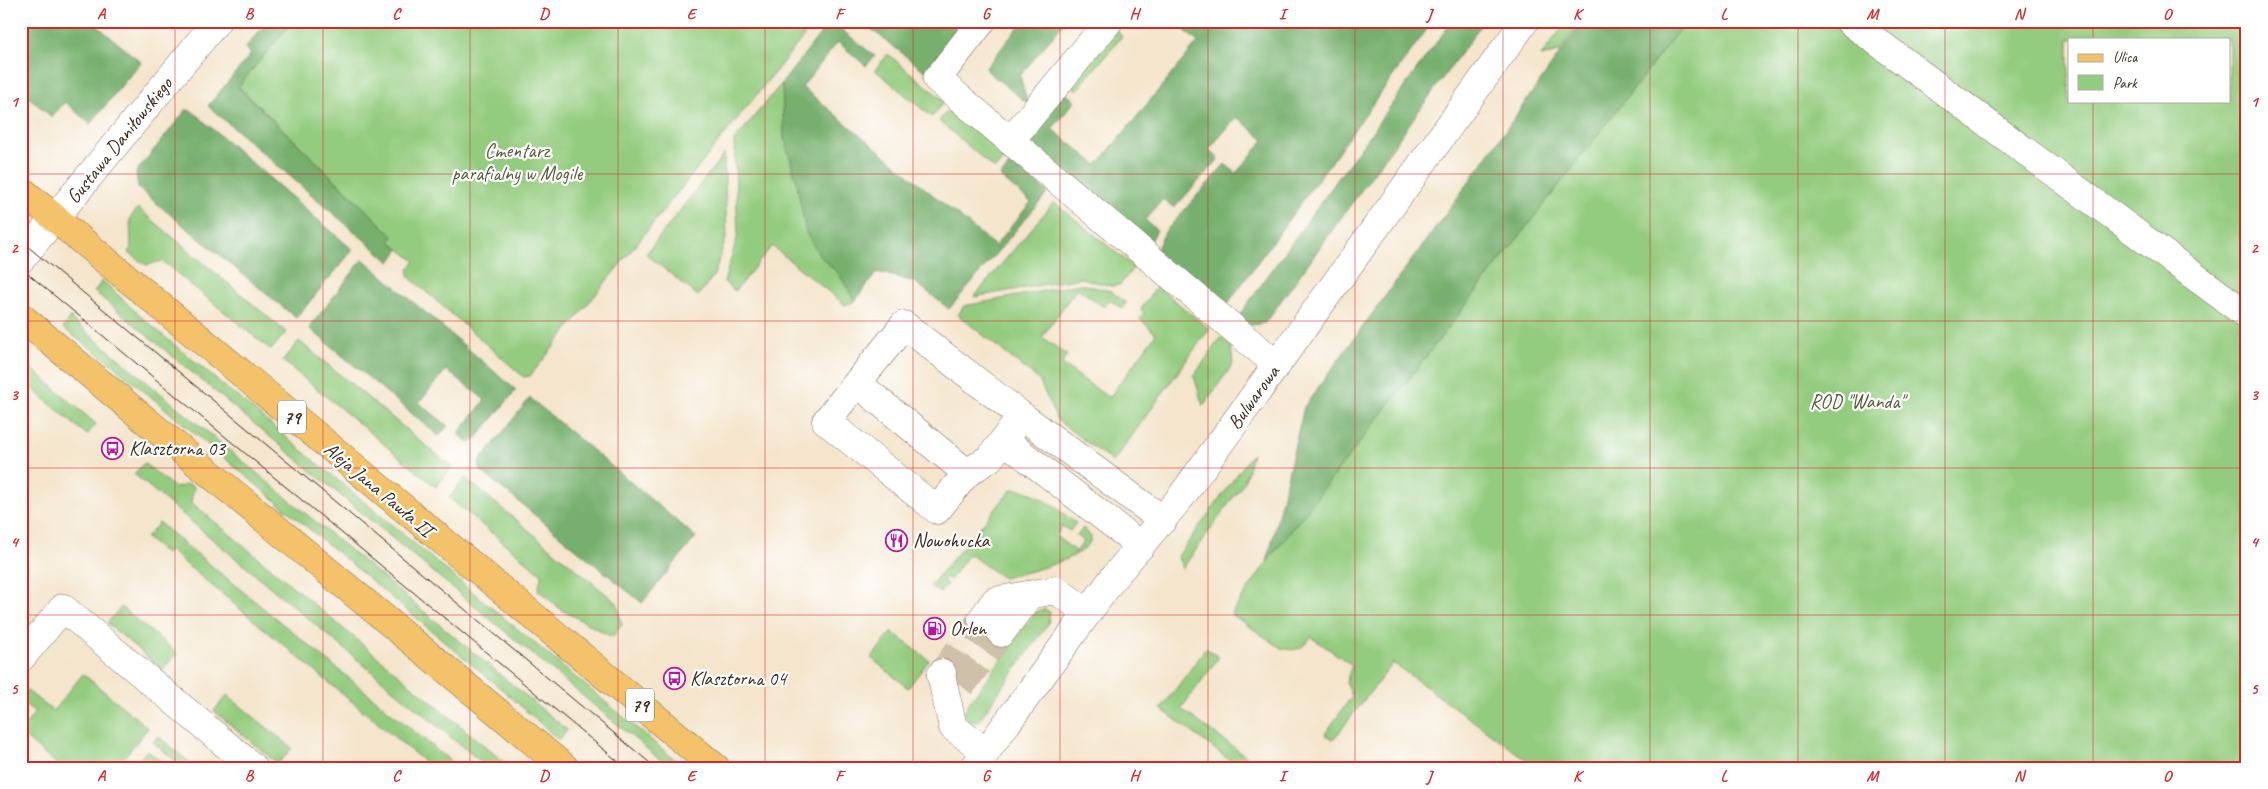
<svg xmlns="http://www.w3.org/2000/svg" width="2268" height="789" font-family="Caveat,sans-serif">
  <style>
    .green { fill: #94cc7f; stroke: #687b4e; fill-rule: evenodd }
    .forest { fill: #77b06e; stroke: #596d46 }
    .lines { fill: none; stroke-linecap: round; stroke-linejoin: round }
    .minor-tunnel { stroke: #cfc0a9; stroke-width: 28; stroke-dasharray: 28 14; stroke-linecap: butt }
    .minor-casing { stroke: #7c6b5b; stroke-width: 29 }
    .major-casing { stroke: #7c6b5b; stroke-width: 29 }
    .minor { stroke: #fff; stroke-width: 28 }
    .major { stroke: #f3c26a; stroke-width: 28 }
    .tram { stroke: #3b2a1e; stroke-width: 1 }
    .grid { fill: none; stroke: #d62828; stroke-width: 1; stroke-opacity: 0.55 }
    .labels { text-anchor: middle; stroke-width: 4.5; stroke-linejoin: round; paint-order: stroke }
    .shield { fill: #fff; stroke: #766a62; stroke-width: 1 }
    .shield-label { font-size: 19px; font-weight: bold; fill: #3b2a1e }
    .street-label { font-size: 20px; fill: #3b2a1e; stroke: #fff }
    .park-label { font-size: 20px; fill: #565b3b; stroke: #fff }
    .poi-label { font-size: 20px; fill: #3b2a1e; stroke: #fff; text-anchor: start }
    .neatline { fill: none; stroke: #d62828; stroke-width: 2 }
    .grid-label { font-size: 16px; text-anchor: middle; font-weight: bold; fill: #d62828 }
  </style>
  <rect width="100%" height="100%" fill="#fff"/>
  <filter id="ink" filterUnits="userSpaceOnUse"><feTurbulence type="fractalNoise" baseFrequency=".02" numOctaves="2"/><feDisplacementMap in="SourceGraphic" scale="10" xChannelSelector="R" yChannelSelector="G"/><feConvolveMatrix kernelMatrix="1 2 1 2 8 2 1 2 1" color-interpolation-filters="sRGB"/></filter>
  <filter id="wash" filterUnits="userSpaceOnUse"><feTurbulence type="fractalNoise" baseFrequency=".0096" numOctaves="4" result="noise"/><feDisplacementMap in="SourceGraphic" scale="20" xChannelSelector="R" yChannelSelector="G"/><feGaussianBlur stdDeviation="1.12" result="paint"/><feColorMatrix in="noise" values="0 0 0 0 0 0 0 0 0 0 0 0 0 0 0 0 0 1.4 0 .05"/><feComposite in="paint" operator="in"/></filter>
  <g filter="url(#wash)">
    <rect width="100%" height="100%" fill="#f4e5cc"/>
    <g class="green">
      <path d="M293,21H816L530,376L524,377L409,277V269L415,261L389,241L393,236L238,86Z"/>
      <path d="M1567,21H1581L1559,52L1541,56Z"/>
      <path d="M1686,21H2247V768H1538L1393,663L1333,740L1325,734L1352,696L1346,682L1352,665L1311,637C1302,649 1296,652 1281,648L1231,614L1267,562ZM2069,39H2229V101H2069Z"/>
      <path d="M1114,28L1122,36L1077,90L1068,83Z"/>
      <path d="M888,54L944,101L932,117L875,70Z"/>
      <path d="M782,83L784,137L820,256L839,274L855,301L845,305L772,246L735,291L724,282L738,235L734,141Z"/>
      <path d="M949,109L1006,156L995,169L939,121Z"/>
      <path d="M724,154L727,235L714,275L698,296L646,254Z"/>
      <path d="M1054,202L1134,267L1120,285L1111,286L1081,278L974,297Z"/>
      <path d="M138,208L286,332L271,350L162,261L146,265L128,252L131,248L130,218Z"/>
      <path d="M102,280L147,322L685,768H670L95,292L94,293Z"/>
      <path d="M1080,284L1111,291L1126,303L1122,309L1110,300L1104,307L1077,288L1042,337L1067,355L1062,364L1109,398L1156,334L1140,319L1144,313L1141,309L1157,286L1209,329L1113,462L1057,420L1039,380L958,315L964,306Z"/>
      <path d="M71,317L72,320L567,730L559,740L505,692L108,361L63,328Z"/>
      <path d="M1221,337L1231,347L1233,364L1203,406L1194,376Z"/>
      <path d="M299,341L452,467L436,487L283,361Z"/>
      <path d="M30,367L96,424L87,435L21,379Z"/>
      <path d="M1252,454L1245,481L1182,569L1178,556Z"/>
      <path d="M144,463L175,488L189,484L194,487L191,502L510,767L530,766L533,768H488L134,474Z"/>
      <path d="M465,478L617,603L622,625L612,637L562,610L538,590L542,574L449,498Z"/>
      <path d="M1012,489C1037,489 1056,509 1076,523L1070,531L1062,526L1056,536L1076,552L1084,541L1077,536L1083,528L1091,537C1091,559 1022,573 1003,578L969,554L950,580L946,577L943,581L947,584L940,593L930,586Z"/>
      <path d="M159,523L459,768H432L169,550L166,554L146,538Z"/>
      <path d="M121,607L177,653L163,670L107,623Z"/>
      <path d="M1043,609L1050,612L1048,624L979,720L976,722L969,721L964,714L967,706L1035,613Z"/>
      <path d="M892,632L929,660L908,688L871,658Z"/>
      <path d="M1206,648L1219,657L1181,709L1262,768H1240L1161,709Z"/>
      <path d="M83,674L148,728L115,768H61L21,734V720L27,723L35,712L21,701V695L26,690L53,711Z"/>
      <path d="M227,695L292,748L278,764L214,711Z"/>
      <path d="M158,736L196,768H184L153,742Z"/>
      <path d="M147,750L169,768H132Z"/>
    </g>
    <g class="forest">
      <path d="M26,21H91L141,62L90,124L65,102L52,117L21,91V27Z"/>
      <path d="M268,21L274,26L279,21H293L238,87L393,236L390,241L399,249L390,262L208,106L251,54L245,48Z"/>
      <path d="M830,21L875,56L866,66L838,42L802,87L995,246L1031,202L1000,177L1012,162L1048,192L949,309L915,282L877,272L855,301L839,274L820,256L806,233L796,179L784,137L782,83Z"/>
      <path d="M861,21H922L928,26L931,21H968L926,72Z"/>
      <path d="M1023,21H1065L1020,76L1028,104L985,69Z"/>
      <path d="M1173,21H1433L1223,310L1155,253L1165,232L1225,164L1236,173L1264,140L1237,117L1209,149L1219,159L1174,208L1163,199L1145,220L1157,230L1147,248L1031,147L1030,133L1062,90L1075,101L1052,129L1097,165L1198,42Z"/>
      <path d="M1452,21H1484L1265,323L1251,325L1238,317Z"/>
      <path d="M1583,21H1686L1267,562L1304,407L1471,179Z"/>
      <path d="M186,110L192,111L353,250L296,318L138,188L136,172Z"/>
      <path d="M363,259L516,390L476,439L470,443L458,434L485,400L446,370L419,403L448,426L439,436L309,328Z"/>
      <path d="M530,398L696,537L642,603L480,470L479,462Z"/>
    </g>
  </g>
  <g filter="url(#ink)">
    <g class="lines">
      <g class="minor-tunnel">
        <path d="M942,673L982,619"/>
        <path d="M961,686L1001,633"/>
      </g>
      <defs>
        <g id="minor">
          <path d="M982,21L937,79L1277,365"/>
          <path d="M1849,21L2247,315"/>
          <path d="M1010,141L1109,21"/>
          <path d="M21,259L217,21"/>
          <path d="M857,383L826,421L937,510L967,473"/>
          <path d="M1022,416L990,458L967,473L857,383L904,325L1022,416L1163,520"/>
          <path d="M1004,440L1141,546"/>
          <path d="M982,619L995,601L1056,590L1087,612"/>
          <path d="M1001,633L1029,595"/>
          <path d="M21,658L63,608L254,768"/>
          <path d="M942,673L941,675L953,727L986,752"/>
          <path d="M974,768L1114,577L1181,497L1525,21"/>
        </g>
        <g id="major">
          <path d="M21,190L716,768"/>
          <path d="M21,317L565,768"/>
        </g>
      </defs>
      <use href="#minor" class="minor-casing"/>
      <use href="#major" class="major-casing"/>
      <use href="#minor" class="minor"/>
      <use href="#major" class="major"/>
      <g class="tram">
        <path d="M21,241L656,768"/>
        <path d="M21,268L626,768"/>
      </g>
    </g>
  </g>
  <path class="grid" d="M175,21V768M323,21V768M470,21V768M618,21V768M765,21V768M913,21V768M1060,21V768M1208,21V768M1355,21V768M1503,21V768M1650,21V768M1798,21V768M1945,21V768M2093,21V39M2093,101V768M21,174H2247M21,321H2247M21,468H2247M21,615H2247"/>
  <defs>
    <symbol id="bus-ring" viewBox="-11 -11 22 22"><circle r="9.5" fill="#fff" stroke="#b5179e" stroke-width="1.5"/><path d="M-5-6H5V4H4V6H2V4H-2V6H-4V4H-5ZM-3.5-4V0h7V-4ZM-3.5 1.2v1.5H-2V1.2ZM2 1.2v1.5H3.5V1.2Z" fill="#b5179e"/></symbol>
    <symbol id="restaurant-ring" viewBox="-11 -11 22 22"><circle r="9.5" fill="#fff" stroke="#b5179e" stroke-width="1.5"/><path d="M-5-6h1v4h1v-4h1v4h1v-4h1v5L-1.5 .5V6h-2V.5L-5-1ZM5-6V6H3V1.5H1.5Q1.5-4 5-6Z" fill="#b5179e"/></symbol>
    <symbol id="fuel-ring" viewBox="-11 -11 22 22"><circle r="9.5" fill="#fff" stroke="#b5179e" stroke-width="1.5"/><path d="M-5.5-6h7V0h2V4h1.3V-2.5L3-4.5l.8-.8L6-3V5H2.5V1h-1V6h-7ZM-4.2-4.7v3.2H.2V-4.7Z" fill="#b5179e"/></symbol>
  </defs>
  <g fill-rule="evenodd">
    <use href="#bus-ring" x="100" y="436" width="25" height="25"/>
    <use href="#restaurant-ring" x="884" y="528" width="25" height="25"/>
    <use href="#fuel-ring" x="922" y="616" width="25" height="25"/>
    <use href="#bus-ring" x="662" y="666" width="25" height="25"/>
  </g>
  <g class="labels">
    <g class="shield">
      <rect x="278" y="400.5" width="28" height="33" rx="4"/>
      <rect x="626" y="688.5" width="28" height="33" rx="4"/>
    </g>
    <g class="shield-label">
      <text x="292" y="424">79</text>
      <text x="640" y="712">79</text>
    </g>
    <g class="street-label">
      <text transform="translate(119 140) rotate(-51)" y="7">Gustawa Daniłowskiego</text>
      <text transform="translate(1253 397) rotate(-54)" y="7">Bulwarowa</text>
      <text transform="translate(379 489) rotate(40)" y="7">Aleja Jana Pawła II</text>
    </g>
    <g class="park-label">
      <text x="517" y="157">Cmentarz<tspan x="517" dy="23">parafialny w Mogile</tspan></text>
      <text x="1857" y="408">ROD "Wanda"</text>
    </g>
    <g class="poi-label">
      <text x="129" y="455">Klasztorna 03</text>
      <text x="913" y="547">Nowohucka</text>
      <text x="950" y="635">Orlen</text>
      <text x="690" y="685">Klasztorna 04</text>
    </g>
  </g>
  <rect width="2268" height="789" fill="none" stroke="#fff" stroke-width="55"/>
  <rect x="2068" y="38" width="162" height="65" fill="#ffffff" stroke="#b1aaa5"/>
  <rect x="2078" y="54" width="25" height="8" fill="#f3c26a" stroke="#b1aaa5"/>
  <text x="2113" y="62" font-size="15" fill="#3b2a1e">Ulica</text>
  <rect x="2078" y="75" width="25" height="15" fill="#94cc7f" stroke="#b1aaa5"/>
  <text x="2113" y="88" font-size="15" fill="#3b2a1e">Park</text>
  <rect x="28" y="28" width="2212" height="734" class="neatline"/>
  <g class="grid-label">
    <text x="101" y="19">A</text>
    <text x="249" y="19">B</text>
    <text x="396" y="19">C</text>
    <text x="544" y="19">D</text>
    <text x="691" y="19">E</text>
    <text x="839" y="19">F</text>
    <text x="986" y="19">G</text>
    <text x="1134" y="19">H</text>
    <text x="1282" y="19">I</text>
    <text x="1429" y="19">J</text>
    <text x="1577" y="19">K</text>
    <text x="1724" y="19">L</text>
    <text x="1872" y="19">M</text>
    <text x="2019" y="19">N</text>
    <text x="2167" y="19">O</text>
    <text x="14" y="107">1</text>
    <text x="2254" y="107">1</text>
    <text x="14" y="253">2</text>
    <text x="2254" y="253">2</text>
    <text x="14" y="400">3</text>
    <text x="2254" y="400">3</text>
    <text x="14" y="547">4</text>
    <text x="2254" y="547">4</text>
    <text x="14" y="694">5</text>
    <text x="2254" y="694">5</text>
    <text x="101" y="781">A</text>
    <text x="249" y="781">B</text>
    <text x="396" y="781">C</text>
    <text x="544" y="781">D</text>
    <text x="691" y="781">E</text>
    <text x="839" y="781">F</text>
    <text x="986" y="781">G</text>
    <text x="1134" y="781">H</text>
    <text x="1282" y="781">I</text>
    <text x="1429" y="781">J</text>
    <text x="1577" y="781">K</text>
    <text x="1724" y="781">L</text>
    <text x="1872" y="781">M</text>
    <text x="2019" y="781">N</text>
    <text x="2167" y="781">O</text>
  </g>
</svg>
